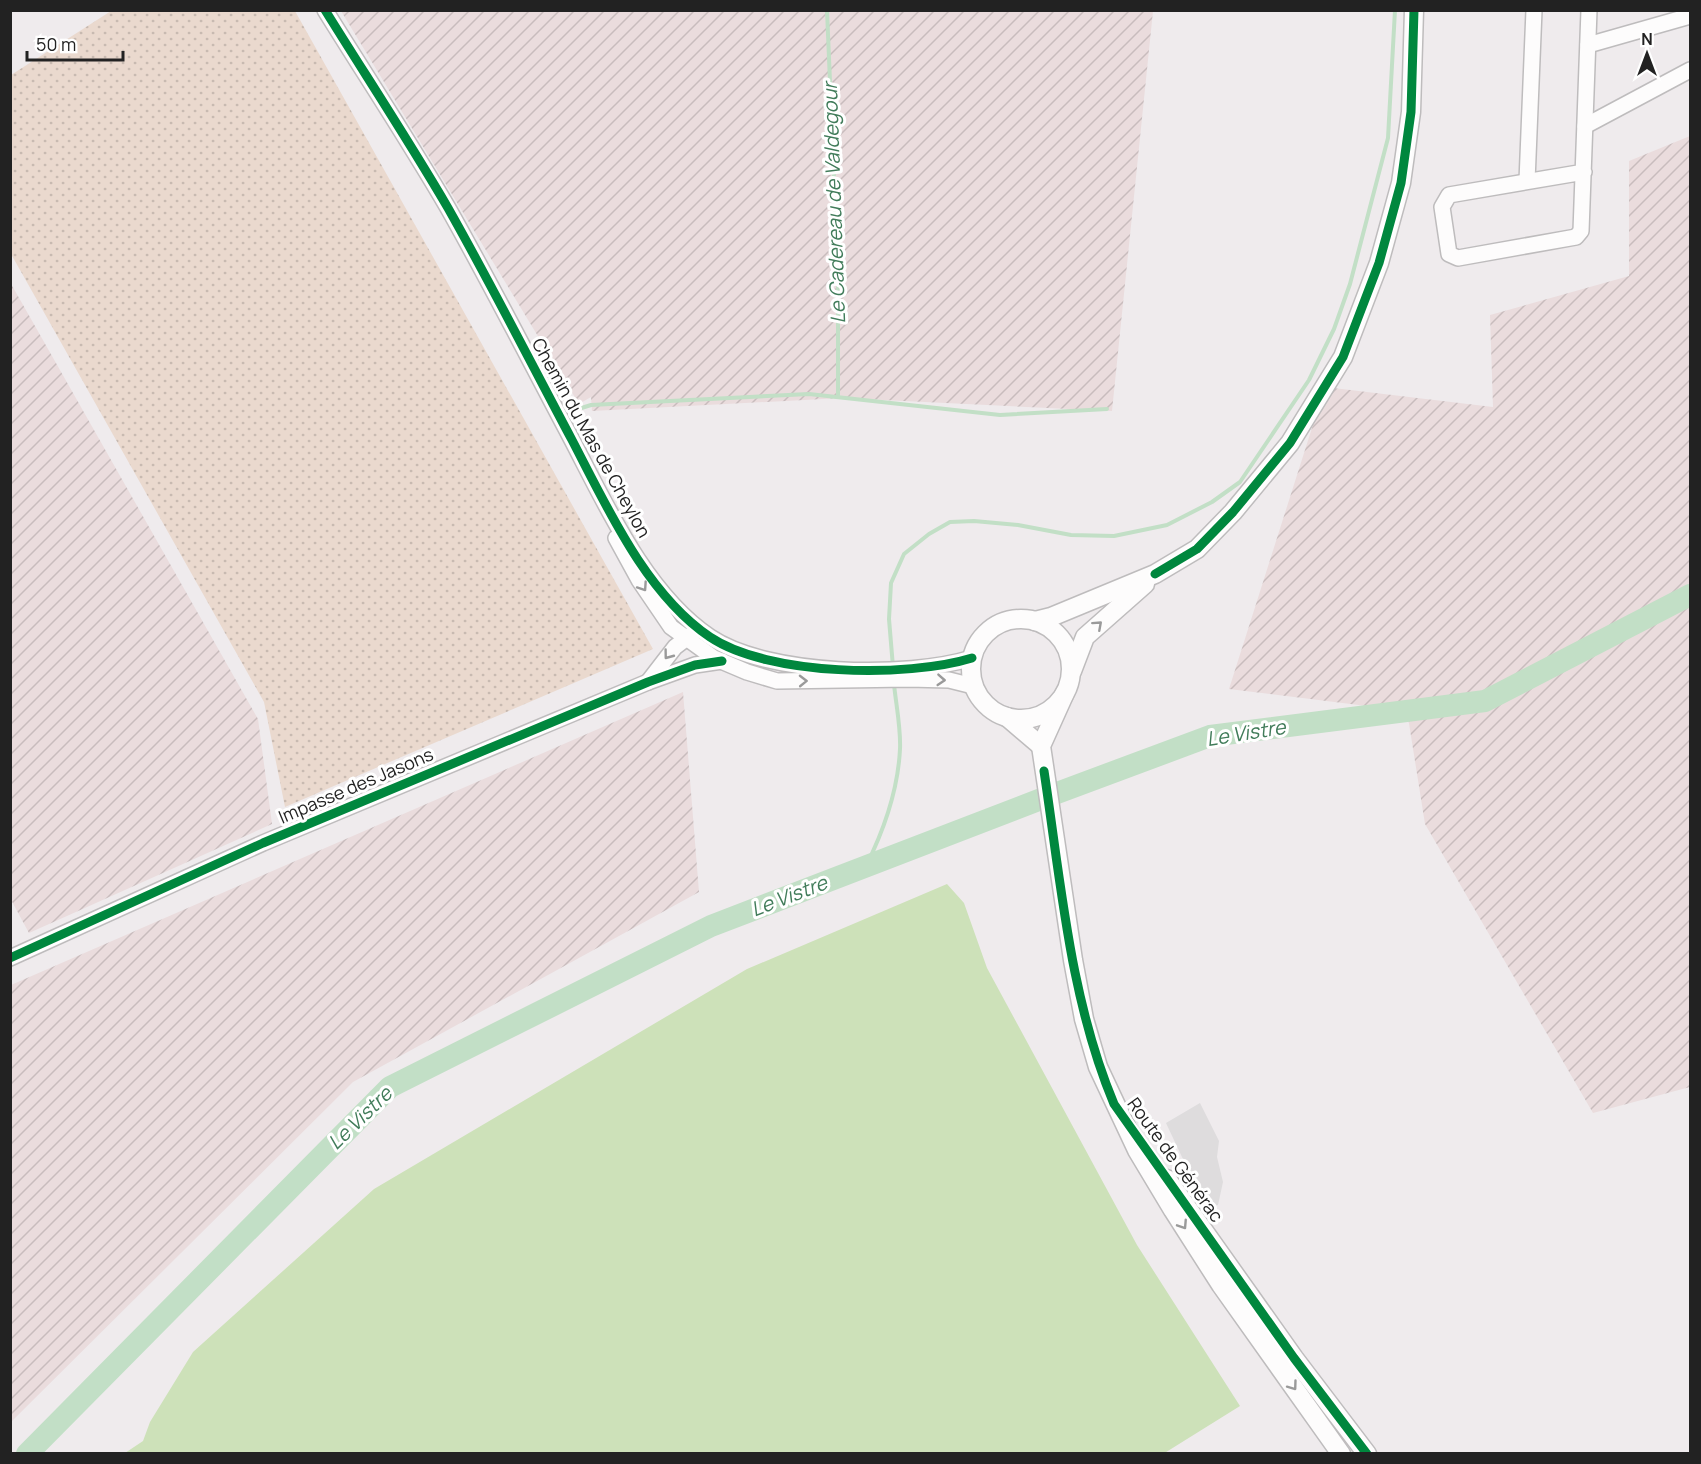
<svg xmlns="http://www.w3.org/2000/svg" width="1701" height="1464" font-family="Manrope,sans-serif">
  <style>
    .religious { fill: #dedcdd }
    .farmland { fill: url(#farmland-furrows) }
    .garden { fill: url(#garden-dots) }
    .pitch { fill: #cde1b9 }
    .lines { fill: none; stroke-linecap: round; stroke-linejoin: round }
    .stream { stroke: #c2dfc6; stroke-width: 4 }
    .river { stroke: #c2dfc6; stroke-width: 22 }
    .minor-casing { stroke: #bebcbd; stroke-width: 18 }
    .tertiary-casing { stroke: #bebcbd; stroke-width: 21 }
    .minor { stroke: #fdfcfc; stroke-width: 15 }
    .tertiary { stroke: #fdfcfc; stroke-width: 18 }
    .cycleway-casing { stroke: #fff; stroke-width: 13 }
    .cycleway { stroke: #00873e; stroke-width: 9 }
    .oneway { stroke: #9a9a9a }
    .labels { text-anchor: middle; stroke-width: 6; stroke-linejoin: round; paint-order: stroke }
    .street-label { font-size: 18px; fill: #222; stroke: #fff }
    .water-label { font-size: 20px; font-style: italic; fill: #417c5a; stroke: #fff }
  </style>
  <defs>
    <pattern id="farmland-furrows" width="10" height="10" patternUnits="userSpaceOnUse" patternTransform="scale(1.5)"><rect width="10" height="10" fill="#eadcdd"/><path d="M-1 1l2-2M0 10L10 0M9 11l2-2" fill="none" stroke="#c8bcbd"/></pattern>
    <pattern id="garden-dots" width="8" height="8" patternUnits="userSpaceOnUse" patternTransform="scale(1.5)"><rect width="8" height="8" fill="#ead9ce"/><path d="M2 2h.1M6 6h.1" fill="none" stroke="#c8bab1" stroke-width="1.8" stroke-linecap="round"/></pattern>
  </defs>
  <rect width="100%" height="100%" fill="#efebed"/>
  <path class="religious" d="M1200,1103L1219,1141L1217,1157L1223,1182L1218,1205L1206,1208L1166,1123Z"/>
  <g class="farmland">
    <path d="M341,11H1153L1112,411L842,398L592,411L591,397L579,404Z"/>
    <path d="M1690,136V1087L1593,1113L1425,824L1407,711L1229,689L1325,387L1493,407L1490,315L1629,276V161Z"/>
    <path d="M10,282L258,719L272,824L29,933L10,898Z"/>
    <path d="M683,692L699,892L353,1082L11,1422V985Z"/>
  </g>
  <path class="garden" d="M111,11H295L653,649L285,807L264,702L11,254V75Z"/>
  <path class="pitch" d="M947,884L964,903L987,968L1137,1245L1240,1406L1163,1454L125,1453L143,1441L150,1422L193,1352L374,1189L747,969Z"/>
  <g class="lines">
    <g class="stream">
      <path d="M827,10L838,274V395"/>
      <path d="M572,411L591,405L809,394L1000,415L1107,409"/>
      <path d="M893,667L889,619L891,583L904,554L929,534L950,522L974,521L1018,525L1071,535L1114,536L1167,525L1212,502L1240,482L1309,380L1334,329L1350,284L1388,138L1395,10"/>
      <path d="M866,866C884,830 898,790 900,749C901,728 896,705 894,684"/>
    </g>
    <path class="river" d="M27,1454L390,1087L711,926L1049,796L1210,736L1485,701L1690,595"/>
    <defs>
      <g id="minor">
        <path d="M325,10C366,76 409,141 448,208C491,284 531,363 572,440C607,507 646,594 710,637C768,676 907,678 972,658"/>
        <path d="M1588,45L1690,16"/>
        <path d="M1585,126L1690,70"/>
        <path d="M1584,172L1449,195L1442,207L1449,254L1458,258L1576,237L1581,231L1589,10"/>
        <path d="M1527,181L1534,10"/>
        <path d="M616,538L639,580L671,627L714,658L747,672L777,681L908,679L949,680L973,686"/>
        <path d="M648,682L675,647L692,634"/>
        <path d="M10,958L263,843L648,682L695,665L722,661"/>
      </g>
      <g id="tertiary">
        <circle cx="1021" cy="669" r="50"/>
        <path d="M1035,621L1051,617L1155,574L1197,549L1233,512L1290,443L1343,357L1379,263L1401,183L1411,112L1414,10"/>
        <path d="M1072,671L1085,637L1145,584"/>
        <path d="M1064,695L1041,746L1073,960L1084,1019L1098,1067L1137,1150L1173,1210L1221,1285L1341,1454"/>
        <path d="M1007,717L1041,746"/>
        <path d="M1167,1179L1294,1358L1367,1454"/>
      </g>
    </defs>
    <use href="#minor" class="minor-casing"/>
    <use href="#tertiary" class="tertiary-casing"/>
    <use href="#minor" class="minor"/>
    <use href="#tertiary" class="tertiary"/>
    <defs>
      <g id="cycleway">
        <path d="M325,10C366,76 409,141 448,208C491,284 531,363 572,440C607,507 646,594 710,637C768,676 907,678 972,658"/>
        <path d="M1155,574L1197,549L1233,512L1290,443L1343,357L1379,263L1401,183L1411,112L1414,10"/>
        <path d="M1044,771C1061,883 1070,999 1114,1104L1294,1358L1367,1454"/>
        <path d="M10,958L263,843L648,682L695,665L722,661"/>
      </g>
    </defs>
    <use href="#cycleway" class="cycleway-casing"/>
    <use href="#cycleway" class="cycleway"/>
  </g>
  <defs><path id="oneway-chevron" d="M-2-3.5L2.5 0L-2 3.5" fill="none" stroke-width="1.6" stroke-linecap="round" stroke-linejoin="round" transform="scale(1.5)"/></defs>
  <g class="oneway">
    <use href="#oneway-chevron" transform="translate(643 587) rotate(56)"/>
    <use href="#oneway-chevron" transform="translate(1098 625) rotate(-42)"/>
    <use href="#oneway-chevron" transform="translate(668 655) rotate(127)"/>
    <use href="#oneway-chevron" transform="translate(941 680) rotate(4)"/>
    <use href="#oneway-chevron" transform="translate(803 681) rotate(-1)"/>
    <use href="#oneway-chevron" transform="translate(1183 1225) rotate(57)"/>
    <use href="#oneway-chevron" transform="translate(1293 1386) rotate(54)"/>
  </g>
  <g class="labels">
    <g class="street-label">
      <text transform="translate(591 438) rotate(61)" y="6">Chemin du Mas de Cheylon</text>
      <text transform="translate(356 786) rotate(-23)" y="6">Impasse des Jasons</text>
      <text transform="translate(1175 1160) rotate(54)" y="6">Route de Générac</text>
    </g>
    <g class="water-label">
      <text transform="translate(834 203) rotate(-92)" y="7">Le Cadereau de Valdegour</text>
      <text transform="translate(1246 733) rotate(-9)" y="7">Le Vistre</text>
      <text transform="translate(789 896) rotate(-21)" y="7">Le Vistre</text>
      <text transform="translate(360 1118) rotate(-44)" y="7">Le Vistre</text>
    </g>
  </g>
  <rect width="1701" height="1464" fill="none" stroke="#222222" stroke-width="24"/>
  <g transform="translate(1647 54)" stroke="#ffffff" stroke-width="4.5" paint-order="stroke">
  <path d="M0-4.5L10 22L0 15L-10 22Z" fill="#222222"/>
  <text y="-9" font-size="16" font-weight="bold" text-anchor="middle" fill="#222222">N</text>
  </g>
  <path d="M27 51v9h96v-9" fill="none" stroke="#222222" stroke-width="3"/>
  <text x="36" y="51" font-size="18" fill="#222222" stroke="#ffffff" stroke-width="4.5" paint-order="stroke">50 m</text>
</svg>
